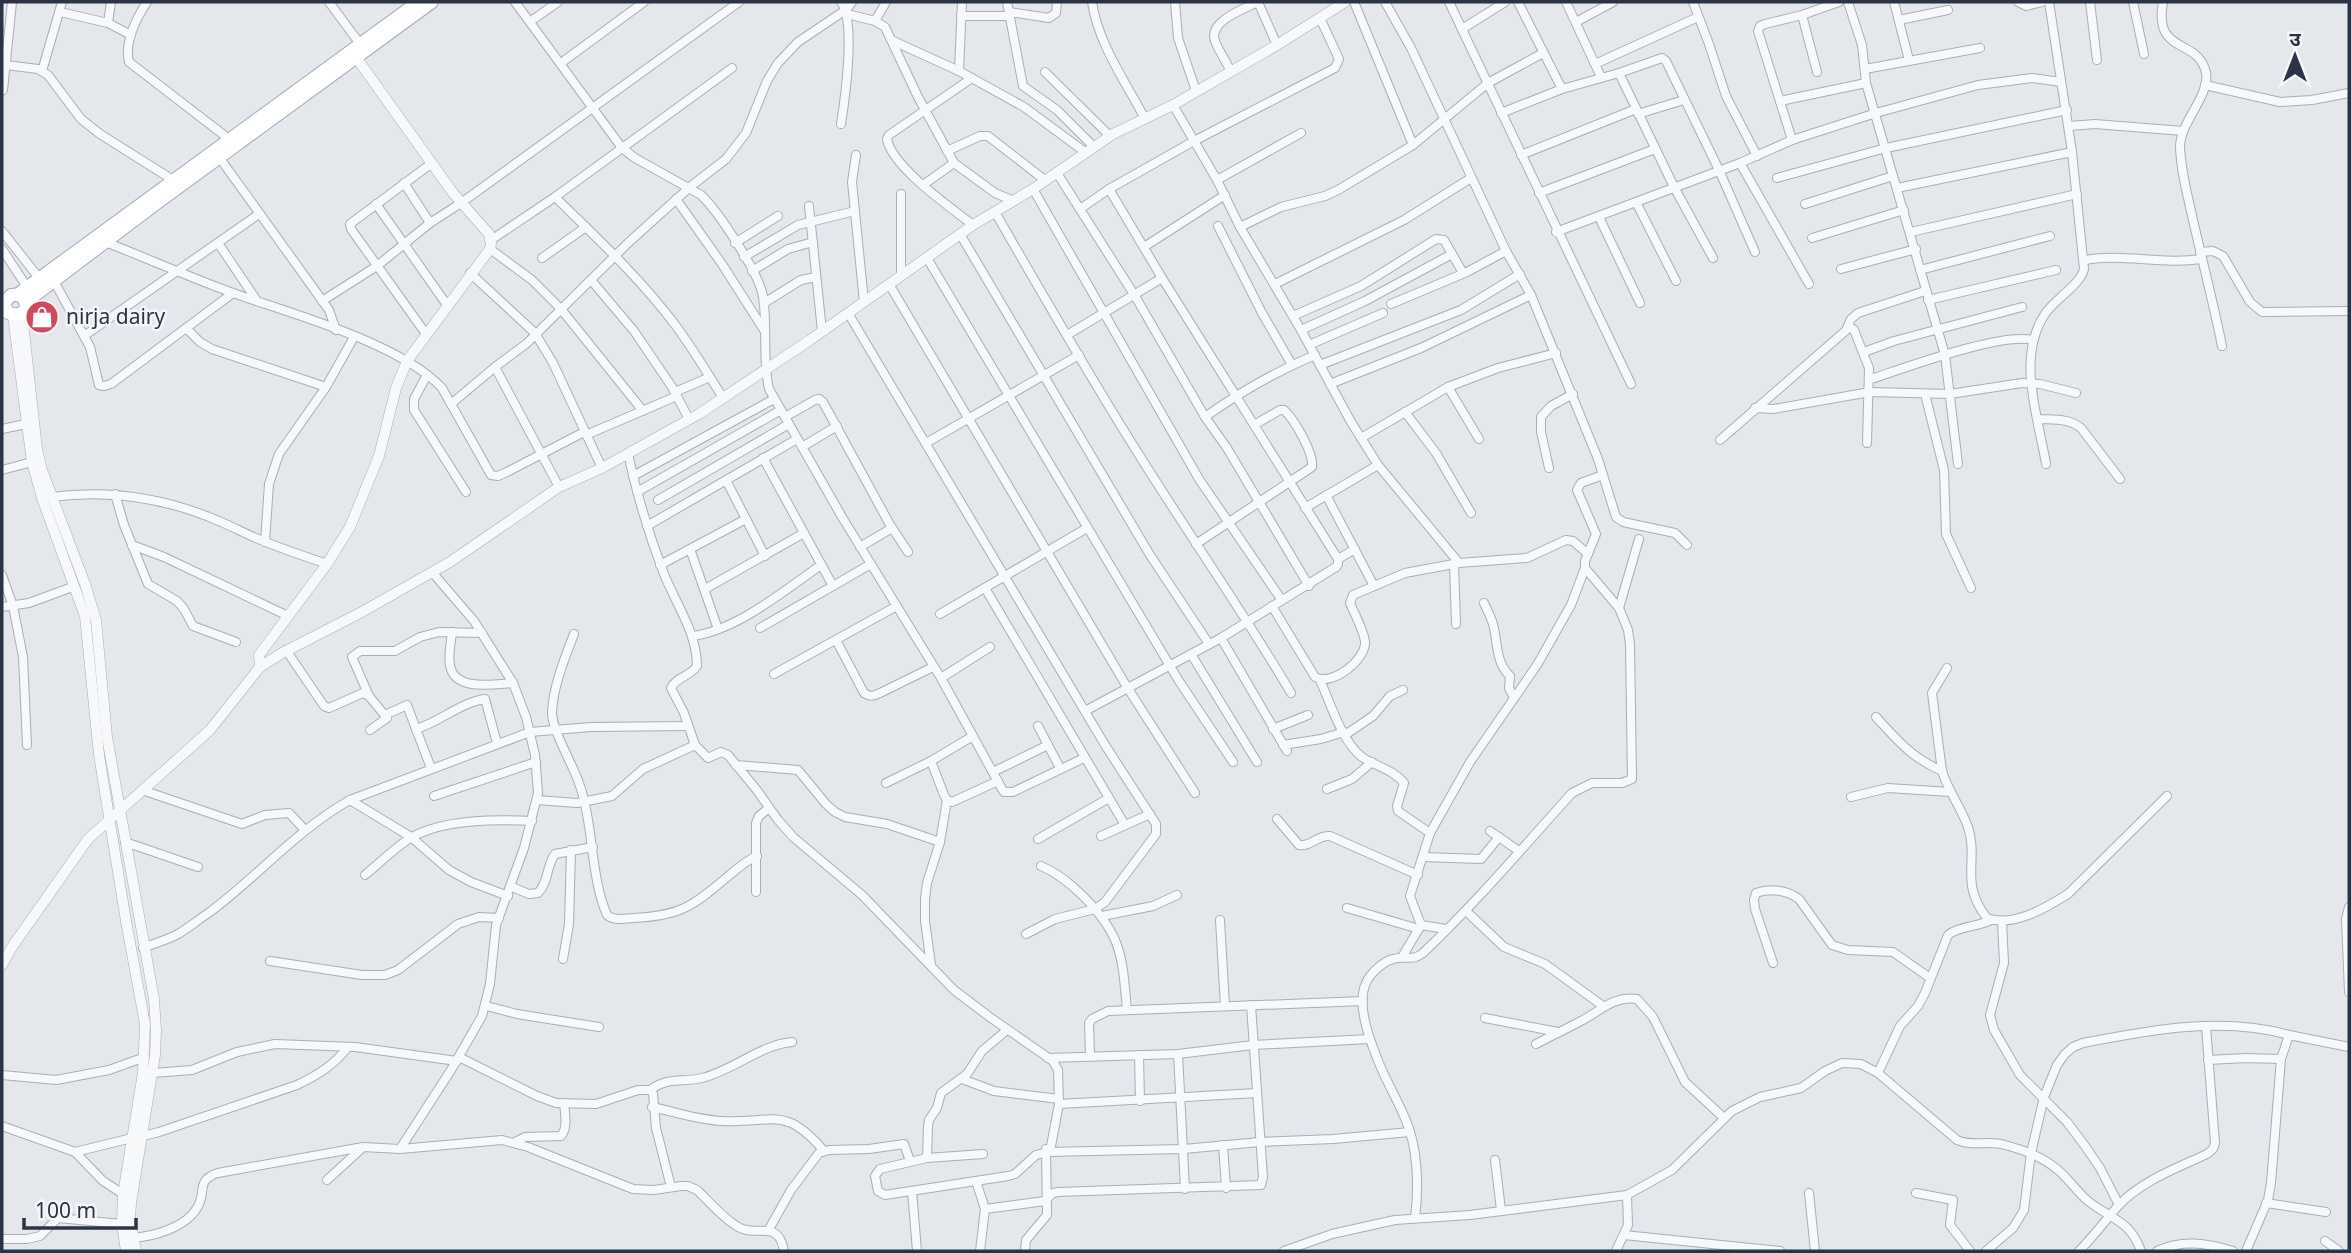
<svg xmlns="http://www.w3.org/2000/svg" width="2351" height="1253" font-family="'Noto Sans','Noto Sans Devanagari',sans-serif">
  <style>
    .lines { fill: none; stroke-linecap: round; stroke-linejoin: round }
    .minor-casing { stroke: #a9aeb7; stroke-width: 10 }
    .tertiary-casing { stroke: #a9aeb7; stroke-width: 11 }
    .primary-casing { stroke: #a3abb8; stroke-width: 14 }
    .minor { stroke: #f7f8fa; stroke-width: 8 }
    .tertiary { stroke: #f7f8fa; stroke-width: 10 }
    .primary { stroke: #fff; stroke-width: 12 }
    .labels { text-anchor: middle; stroke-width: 5; stroke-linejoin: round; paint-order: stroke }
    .poi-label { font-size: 21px; fill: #2b3445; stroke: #f4f6f9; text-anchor: start }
  </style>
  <rect width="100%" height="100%" fill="#e4e7ec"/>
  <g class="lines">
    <defs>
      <g id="minor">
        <path d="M147,2C137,17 124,42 129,62L229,139"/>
        <path d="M329,2L360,44"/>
        <path d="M515,2L622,148L635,158L701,195C718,211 760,274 763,297C768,327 762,359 769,389L842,517L941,678L1002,789L1004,792H1013L1084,758"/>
        <path d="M1007,2L1023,86L1057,110L1094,147"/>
        <path d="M1092,2C1098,43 1125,81 1144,117"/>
        <path d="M1175,2L1178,38L1196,91"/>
        <path d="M1258,2L1277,45"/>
        <path d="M1354,2L1413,145"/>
        <path d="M1385,2L1411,48L1506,251L1531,295L1598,459L1616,517L1623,522L1675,533L1687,545"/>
        <path d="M1449,2L1631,384"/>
        <path d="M1518,2L1562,89"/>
        <path d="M1566,2L1601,77"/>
        <path d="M1693,2L1709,44L1726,96L1757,156"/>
        <path d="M1848,2L1862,45L1866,83L1945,355L1958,464"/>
        <path d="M1894,2L1909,60"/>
        <path d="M2018,2L2026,6L2042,2"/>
        <path d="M2049,2L2072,152"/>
        <path d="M2090,2L2097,60"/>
        <path d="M2133,2L2144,54"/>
        <path d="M2163,2C2153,56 2199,37 2206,73C2210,96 2180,122 2180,147C2181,169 2186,190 2191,211C2201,256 2213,301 2222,346"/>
        <path d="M60,12L108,23L131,35"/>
        <path d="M1009,12L1049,18L1056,13L1057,2"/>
        <path d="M847,14L875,21L885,27L918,97L954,163L995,193L1014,201"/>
        <path d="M1802,15L1817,72"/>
        <path d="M961,16H1010"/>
        <path d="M1899,20L1948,10"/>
        <path d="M531,21L558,2"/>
        <path d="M875,21L886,2"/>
        <path d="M1576,22L1613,2"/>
        <path d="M108,23L111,2"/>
        <path d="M1462,29L1505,2"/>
        <path d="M891,40L959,71L1024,107L1085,152"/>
        <path d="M561,63L644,2"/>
        <path d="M1595,64L1698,17"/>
        <path d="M6,65L38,69L48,75L81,119L100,134L173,180"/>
        <path d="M1865,69L1980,48"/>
        <path d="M42,71L62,2"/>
        <path d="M959,71L962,2"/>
        <path d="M1231,71C1226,62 1219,51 1215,41C1208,21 1244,9 1258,2"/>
        <path d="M1045,72L1110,136"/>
        <path d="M1619,73L1674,187L1713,258"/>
        <path d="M972,78L889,135L887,139C892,167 950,207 973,225"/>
        <path d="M2205,85L2280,102L2312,100L2349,93"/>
        <path d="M3,90L12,2"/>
        <path d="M1780,101L1866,83"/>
        <path d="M1173,105L1217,180L1240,227L1301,330L1351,422L1378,465L1459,563"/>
        <path d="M1501,113L1562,89L1619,73L1662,58L1666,61L1719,170L1755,252"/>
        <path d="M1638,114L1684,100"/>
        <path d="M841,124C845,99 856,21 841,2"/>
        <path d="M2069,126L2095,124L2183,131"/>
        <path d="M1792,140L1758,31L1760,26L1765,24L1802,15L1839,2"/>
        <path d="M947,151L980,136H988L1046,181"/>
        <path d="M856,155L852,182L864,302"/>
        <path d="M1521,155L1636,109"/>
        <path d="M219,157L329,310L336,330"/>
        <path d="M1740,163L1809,284"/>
        <path d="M1057,173L1135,296L1205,417L1227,448L1309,586"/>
        <path d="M1777,178L1886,148L2067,110"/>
        <path d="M1217,180L1301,133"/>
        <path d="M404,183L430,223"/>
        <path d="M923,185L954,163"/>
        <path d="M1897,188L2072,152L2084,269C2081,284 2054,300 2045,314C2016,357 2038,416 2046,464"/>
        <path d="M1033,189L1199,479L1281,599"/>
        <path d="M1109,189L1194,141L1335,68L1339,59L1320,18"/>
        <path d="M1539,193L1655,149"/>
        <path d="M555,197C597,238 641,279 676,326C693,349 708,374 723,398"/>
        <path d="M676,199L722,264L764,330"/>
        <path d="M1636,202L1676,281"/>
        <path d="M376,204L447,305"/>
        <path d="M1805,204L1893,176"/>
        <path d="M809,206L822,331"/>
        <path d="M1080,209L1109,189L1162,278L1338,559"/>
        <path d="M995,212C1041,292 1087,372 1136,450C1187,532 1242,610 1291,693"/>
        <path d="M1599,217L1640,303"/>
        <path d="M1218,226L1262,313L1292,365"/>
        <path d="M1240,227L1281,207L1325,196L1338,190L1413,145L1488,83L1543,53"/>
        <path d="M2,231L39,278"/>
        <path d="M1556,232L1740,163L1792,140L1876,113L1978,85L2032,78L2061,82"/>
        <path d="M1911,232L2077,194"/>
        <path d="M960,234L1150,555L1209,644"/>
        <path d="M1812,238L1904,210"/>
        <path d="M491,240L555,197L732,68"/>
        <path d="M103,241C146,258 189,277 233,293C292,314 400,343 442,388L491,475L498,476L507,472L584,432"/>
        <path d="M218,243L257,301"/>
        <path d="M735,243L778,216"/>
        <path d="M1144,247L1225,195"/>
        <path d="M2,249L27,287"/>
        <path d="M490,249L532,280L561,309L643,411"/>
        <path d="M2200,252L2213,251L2223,256L2250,302L2262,312L2349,311"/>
        <path d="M744,257L798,225L855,211"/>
        <path d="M542,258L586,227"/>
        <path d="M927,258L1179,681L1233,762"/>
        <path d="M2085,260C2123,253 2162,265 2201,259"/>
        <path d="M1841,269L1916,249"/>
        <path d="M1920,270L2050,236"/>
        <path d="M752,271L788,249L813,242"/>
        <path d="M470,273L535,333L553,363L602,468"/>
        <path d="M901,276V194"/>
        <path d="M591,280L634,331L672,387L689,419"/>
        <path d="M54,281L90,347L99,385L104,386L111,384L233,293"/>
        <path d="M889,284L1127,687L1195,793"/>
        <path d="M1275,284L1404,220L1471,178"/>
        <path d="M1928,300L2056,270"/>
        <path d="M322,301L377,266L430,223L461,203L739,2"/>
        <path d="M764,303L801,280L816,277"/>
        <path d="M1391,304L1467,272L1506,251"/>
        <path d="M848,313L1105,745L1156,824V834L1105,902L1095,909L1055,919L1026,934"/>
        <path d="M1293,316L1361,286L1436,239L1444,240L1463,273"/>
        <path d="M186,328L200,342L212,349L326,387"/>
        <path d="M1847,328L1851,319L1858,313L1925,291"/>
        <path d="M1301,330L1365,301L1452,254"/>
        <path d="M426,334L351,229L350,224L432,163"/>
        <path d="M1067,335L1162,278"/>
        <path d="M84,336L259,214"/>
        <path d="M1309,345L1383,313"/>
        <path d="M1864,352L1894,341L2022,307"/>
        <path d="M1320,365L1461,310L1520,274"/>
        <path d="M495,367L559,487"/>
        <path d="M427,375L414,399V410L466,492"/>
        <path d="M1871,379C1905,368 2001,332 2033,340"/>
        <path d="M1330,384L1421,348L1531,295"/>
        <path d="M1448,387L1479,439"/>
        <path d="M675,392L710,377"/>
        <path d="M1925,394L1944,470L1946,534L1971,588"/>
        <path d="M451,404L495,367L526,344L628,243L690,187L726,159L746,133L767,81L778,63L798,42L847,9L852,2"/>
        <path d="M1755,408L1774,409L1870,392L1950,394L2022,383L2040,384L2076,393"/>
        <path d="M1405,412L1436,453L1471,513"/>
        <path d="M785,417L815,400L819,399L823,402L889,523L908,552"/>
        <path d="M1205,417C1240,392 1275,372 1315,355"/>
        <path d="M2038,419C2054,420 2069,418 2081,428L2120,479"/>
        <path d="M2,429L26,424"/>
        <path d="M586,435L677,396"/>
        <path d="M1361,438L1448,387L1498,368L1556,353"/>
        <path d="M1720,440L1850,327L1854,330L1869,368L1867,443"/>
        <path d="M926,443L1079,355"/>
        <path d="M802,447L837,426"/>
        <path d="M628,454C637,495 649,535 664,574C676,604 697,633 697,666C691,676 676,677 671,688L684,713L695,745L708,758L721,752L728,755L756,789L778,820L793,837L862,895L954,990L991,1018L1053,1061L1058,1070L1059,1104L1051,1146L1047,1152L1036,1155L1015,1174L1008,1176L885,1195L878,1191L875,1176L880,1169L927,1158L983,1154"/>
        <path d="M763,458L833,586"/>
        <path d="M1549,468L1541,432V417L1551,406L1573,394"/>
        <path d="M2,470L32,462"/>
        <path d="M633,476L774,399"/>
        <path d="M726,480L765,556"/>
        <path d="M637,492L781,410"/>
        <path d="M115,494L124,525L148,584L177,601L184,609L193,626L236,642"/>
        <path d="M1326,495L1374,586"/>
        <path d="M51,497C110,489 167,498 221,522C233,527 244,533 256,538C279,548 304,556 327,564"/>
        <path d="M658,500L789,424"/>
        <path d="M1305,508L1378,465"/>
        <path d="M647,526L797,439"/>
        <path d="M265,542L269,484L279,454L326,387L354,337"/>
        <path d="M1196,544L1312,467C1314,453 1294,419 1284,410H1280L1254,425"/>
        <path d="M132,545L164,557L288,616"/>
        <path d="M860,547L892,528"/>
        <path d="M690,549L718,629"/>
        <path d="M1454,564L1456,624"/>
        <path d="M660,565L746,519"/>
        <path d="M2,575L13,606L23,657L27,745"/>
        <path d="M985,588L1125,825"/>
        <path d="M705,589L804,533"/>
        <path d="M1484,603C1487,610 1491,617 1493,624C1498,642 1495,662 1510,676L1509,688L1514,698"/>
        <path d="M1272,606L1315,677C1332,687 1367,659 1365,641C1363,629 1355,615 1350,603L1353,595L1405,573L1459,563L1527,558L1566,540L1573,541L1588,554"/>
        <path d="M2,607L29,603L75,586"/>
        <path d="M1619,608L1639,539"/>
        <path d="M940,614L1087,528"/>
        <path d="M760,628L871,564"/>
        <path d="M452,632C451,642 448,655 450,665C454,692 494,684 513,683"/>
        <path d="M574,634C565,657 553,687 552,712C551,728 573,765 579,783C594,825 590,876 607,915C614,921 624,919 633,918C679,916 692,907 726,878C736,870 745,861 757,856"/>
        <path d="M692,636C736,631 785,590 821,565"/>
        <path d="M1221,638L1287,751"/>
        <path d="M836,640L864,693C870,697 874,696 880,693L933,667"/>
        <path d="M286,650L324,706L329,708L363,693L369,696"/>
        <path d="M1191,654L1257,762"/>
        <path d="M1947,668L1932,693L1942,771C1948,791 1961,807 1968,827C1979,861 1959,883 1987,918C2013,928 2047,907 2068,894L2167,796"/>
        <path d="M774,674L895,607"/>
        <path d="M941,678L990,647"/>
        <path d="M1320,680C1330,702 1342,742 1362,757C1375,766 1394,770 1404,783L1397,806L1398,811L1430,833"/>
        <path d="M1085,711L1221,638L1336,567L1338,564V559L1355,549"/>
        <path d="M385,715L407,705L416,729C440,722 461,702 485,699L497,743"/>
        <path d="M1876,717C1898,741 1912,758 1942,771"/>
        <path d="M1038,726L1060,768"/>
        <path d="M416,729L431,768"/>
        <path d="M1273,729L1308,715"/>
        <path d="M370,730L387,718L369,696L352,657L360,651H395L420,637L439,632L482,633"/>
        <path d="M1345,735L1373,716L1390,696L1403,690"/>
        <path d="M1283,745L1321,739L1344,732"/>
        <path d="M931,761L944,795L947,800L952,802L998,781"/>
        <path d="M736,765L798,770L826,804L835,812L845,817L887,824L940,842"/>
        <path d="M993,772L1048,745"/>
        <path d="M886,783L931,761L973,736"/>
        <path d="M1327,789L1352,779L1372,762"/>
        <path d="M142,790L242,824L265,815L289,813L305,830"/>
        <path d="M434,796L536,762"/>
        <path d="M1851,797L1888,788L1950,792"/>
        <path d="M350,800L411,837L449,870L471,882L508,896"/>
        <path d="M537,800L577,803L612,796L643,769L695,745"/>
        <path d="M1277,819L1299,845C1311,847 1317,835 1330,836L1418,875"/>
        <path d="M1490,831L1519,851"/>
        <path d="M1101,836L1150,814"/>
        <path d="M1038,839L1109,798"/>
        <path d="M125,842L198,867"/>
        <path d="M1423,857L1481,859L1499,837"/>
        <path d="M1041,866C1058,873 1071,884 1084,897C1123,937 1122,957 1127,1010"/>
        <path d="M365,875C380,863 395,847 412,837C444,819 496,819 532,821"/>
        <path d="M512,887L529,894L538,893C549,882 546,866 555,854L593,847"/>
        <path d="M756,892V823L759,816L769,808"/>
        <path d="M2349,907L2346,919L2349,992"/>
        <path d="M1347,908L1419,929"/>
        <path d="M1466,911L1504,947L1545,964L1603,1006"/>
        <path d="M1102,916L1153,906L1177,895"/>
        <path d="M1220,920L1225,1006"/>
        <path d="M2002,921L2004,963L1990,1015L1994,1030L2020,1075L2067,1122L2085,1146L2100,1168L2119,1205"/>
        <path d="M1421,925L1446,929"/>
        <path d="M143,948C155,943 167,940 178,934C189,928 199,919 210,912C258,876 298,829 350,800L530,732L591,727L688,726"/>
        <path d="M1402,957L1421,925L1410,896L1430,833L1470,762L1537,665L1571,605L1585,568"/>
        <path d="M563,959L569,924L571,850"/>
        <path d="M270,961L362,975H385L398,970L458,924L479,917L499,918"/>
        <path d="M1773,963L1755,909L1754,900L1756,893C1770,888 1787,890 1799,899L1832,945L1848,950L1893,952L1930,978"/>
        <path d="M931,965L925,921V899L927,883L940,842L947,800"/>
        <path d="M486,1006L517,1014L599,1027"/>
        <path d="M1485,1018L1558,1032"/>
        <path d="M1536,1044C1551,1036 1566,1029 1581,1021C1599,1012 1614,995 1637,999L1653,1017L1685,1082L1724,1118"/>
        <path d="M1178,1054L1185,1189"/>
        <path d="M1139,1055L1140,1101"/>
        <path d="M1090,1056L1089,1023L1092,1019L1108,1011L1363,1001"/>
        <path d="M459,1057L537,1096L556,1103L596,1104L638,1090H650L653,1093L656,1128L671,1187"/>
        <path d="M1048,1058L1178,1054L1253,1045L1369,1039"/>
        <path d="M2208,1060L2246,1058L2281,1059"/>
        <path d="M153,1073L192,1070L237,1052L275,1044L355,1047L457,1061"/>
        <path d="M1878,1073L1900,1026L1918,1006L1925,993L1948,935C1959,926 1978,927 1991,920"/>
        <path d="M2,1075L56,1080L109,1070L145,1057"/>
        <path d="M962,1079L994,1091L1059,1099"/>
        <path d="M650,1090C670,1076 681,1083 702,1078C734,1070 760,1045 792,1042"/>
        <path d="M1059,1104L1257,1093"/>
        <path d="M652,1107C675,1112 698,1120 722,1121C773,1124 784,1104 824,1151"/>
        <path d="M2,1126L75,1152L132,1138"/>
        <path d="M143,1136L159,1132L297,1085C318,1075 334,1065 348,1047"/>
        <path d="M515,1142L525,1137L561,1136C568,1128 565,1114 564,1103"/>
        <path d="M1223,1145L1226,1188"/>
        <path d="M400,1149L451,1070L482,1016L490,984L496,925L524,848L538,793L535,755L526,717L513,683L474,621L432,572"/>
        <path d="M75,1152L103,1181L123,1194"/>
        <path d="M1047,1152L1184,1149L1260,1142L1333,1139L1410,1132"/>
        <path d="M927,1158L928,1127L929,1120L937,1108L941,1093L967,1074L982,1051L1007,1030"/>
        <path d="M1495,1160L1501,1210"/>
        <path d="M327,1180L361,1149"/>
        <path d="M976,1181L985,1209L980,1251"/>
        <path d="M912,1191L917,1251"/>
        <path d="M1809,1193L1815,1251"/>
        <path d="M1916,1193L1953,1200L1950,1225L1970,1251"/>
        <path d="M2266,1203L2326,1212"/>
        <path d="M985,1209L1045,1201L1053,1193L1058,1192L1261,1185L1263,1177L1251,1005"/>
        <path d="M1415,1218C1419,1187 1418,1147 1405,1118C1395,1095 1382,1074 1374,1050C1367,1032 1357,1002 1366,983C1370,973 1384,961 1393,959C1406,955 1412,962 1423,953C1476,903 1523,847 1572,793L1592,783H1622L1632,779L1630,644L1628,630L1619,608L1585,568V561L1596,534L1577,490L1581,483L1603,475"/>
        <path d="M768,1231L791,1190L819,1153L829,1150L869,1149L904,1144L910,1161"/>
        <path d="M1624,1235L1780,1251"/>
        <path d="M133,1238C154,1236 185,1228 197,1208C207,1193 195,1180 218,1173L363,1147L400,1149L502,1140L528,1147L633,1189L654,1190L681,1186H688L697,1190C709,1201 721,1216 735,1225C756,1240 778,1217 784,1251"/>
        <path d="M2,1239H27L40,1236L58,1218L122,1224"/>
        <path d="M2325,1241L2339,1251"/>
        <path d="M1025,1251L1026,1240L1047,1215L1046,1149"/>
        <path d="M1284,1251L1332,1234L1395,1220L1470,1215L1627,1195L1672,1170L1732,1111L1760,1097L1801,1088L1825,1071L1842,1063L1861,1064L1878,1073L1957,1140C1972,1147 1988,1140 2005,1145C2024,1150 2043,1157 2058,1170C2069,1179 2077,1192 2088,1201C2112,1220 2130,1220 2141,1251"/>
        <path d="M1616,1251L1628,1225L1627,1195"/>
        <path d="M1986,1251L2013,1228L2024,1210L2031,1153L2044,1097L2057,1065L2065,1054L2073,1047L2083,1043C2150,1030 2223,1016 2289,1035"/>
        <path d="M2079,1251C2093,1237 2105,1221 2118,1206C2141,1181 2177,1168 2207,1154L2213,1149L2215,1143L2206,1027"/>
        <path d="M2157,1251C2182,1239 2207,1243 2233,1251"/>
        <path d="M2246,1251L2268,1200L2271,1183L2281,1059L2289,1035L2349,1047"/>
      </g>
      <g id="tertiary">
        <path d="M22,313L37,449L42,470L85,584L96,620L107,737L154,999L156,1030L155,1055L131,1203L130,1219L136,1251"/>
        <path d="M13,316L32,462L42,498L85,616L99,755L126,921L145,1024L143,1073L123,1194L122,1224L126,1251"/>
        <path d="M260,667L259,655L327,564L350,527L379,456L396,388L407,361L490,249L491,244L489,234L453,193L353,53"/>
        <path d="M2,965L12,947L88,839L210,730L260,667L282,653L360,613L450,562L559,487L602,468L699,414L810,340L973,225L1033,189L1113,134L1173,105L1277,45L1345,2"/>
      </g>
      <g id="primary">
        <path d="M18,294L418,2"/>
        <path d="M26,302L153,206L432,2"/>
        <path d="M2,306L11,295C21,294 26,298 26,309L18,315L8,313L4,304"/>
      </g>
    </defs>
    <use href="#minor" class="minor-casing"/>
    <use href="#tertiary" class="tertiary-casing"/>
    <use href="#primary" class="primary-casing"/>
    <use href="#minor" class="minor"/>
    <use href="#tertiary" class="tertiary"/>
    <use href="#primary" class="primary"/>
  </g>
  <defs>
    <symbol id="shop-disc" viewBox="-11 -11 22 22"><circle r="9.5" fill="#d1495b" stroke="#f4f6f9"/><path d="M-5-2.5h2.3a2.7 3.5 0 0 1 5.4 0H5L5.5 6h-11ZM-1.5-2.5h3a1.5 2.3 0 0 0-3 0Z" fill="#fff"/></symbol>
  </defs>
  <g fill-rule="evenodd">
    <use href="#shop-disc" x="23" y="298" width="38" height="38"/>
  </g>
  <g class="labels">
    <g class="poi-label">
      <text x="66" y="324">nirja dairy</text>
    </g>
  </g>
  <rect width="2351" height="1253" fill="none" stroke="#2b3445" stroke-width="7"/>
  <g transform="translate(2295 56)" stroke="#f4f6f9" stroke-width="5" paint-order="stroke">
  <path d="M0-5L12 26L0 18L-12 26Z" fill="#2b3445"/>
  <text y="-10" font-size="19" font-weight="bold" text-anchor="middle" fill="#2b3445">उ</text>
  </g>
  <path d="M24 1218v10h112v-10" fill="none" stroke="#2b3445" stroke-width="3.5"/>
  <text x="35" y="1218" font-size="21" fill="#2b3445" stroke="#f4f6f9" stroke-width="5" paint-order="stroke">100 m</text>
</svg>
